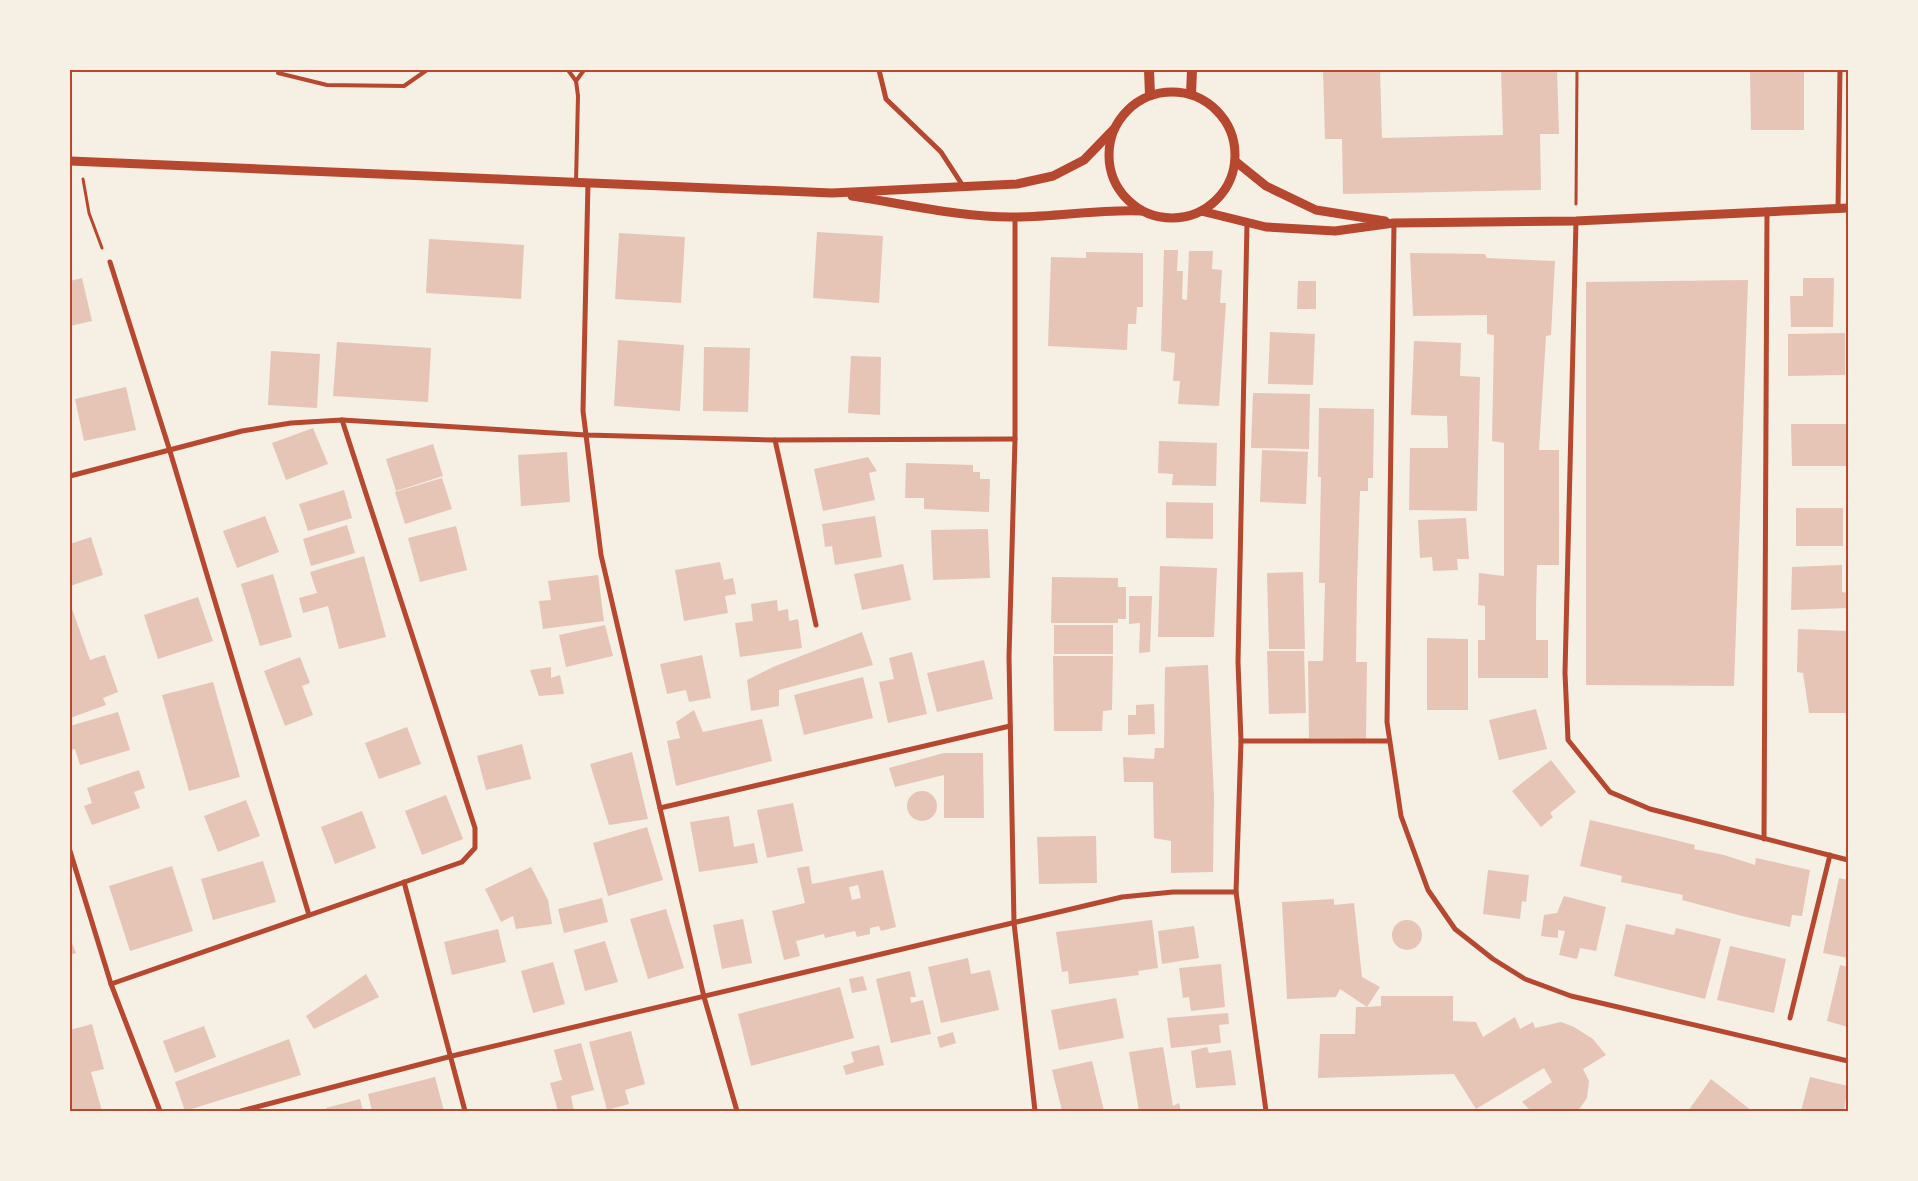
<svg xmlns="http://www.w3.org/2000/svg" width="1918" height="1181" font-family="'Public Sans',sans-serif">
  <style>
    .building { fill: #e6c5b7; fill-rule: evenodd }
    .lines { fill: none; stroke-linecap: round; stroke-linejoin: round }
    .path { stroke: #b5482f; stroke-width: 3 }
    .service { stroke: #b5482f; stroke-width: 4 }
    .minor { stroke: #b5482f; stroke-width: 5 }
    .tertiary { stroke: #b5482f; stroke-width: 9 }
    .secondary { stroke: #b5482f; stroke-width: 10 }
    .neatline { fill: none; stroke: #b5482f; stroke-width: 2 }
  </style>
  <rect width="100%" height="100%" fill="#f6efe4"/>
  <g class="building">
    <path d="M1323,70H1380L1382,138L1503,135L1501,70H1557L1559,134H1540L1541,190L1343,194L1342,139H1325Z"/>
    <path d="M1750,70H1804V130H1751Z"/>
    <path d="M817,232L883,236L879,303L813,298Z"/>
    <path d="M619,233L685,237L681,303L615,299Z"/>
    <path d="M429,239L524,245L521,299L426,293Z"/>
    <path d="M1164,250H1178L1177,271H1183L1182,299L1187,300L1189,251H1213L1212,269L1222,270L1220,303H1226L1219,406L1178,404L1180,381H1173L1175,353L1161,351Z"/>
    <path d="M1086,252L1143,253V307H1137L1136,324H1128L1127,350L1048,346L1051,257L1086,258Z"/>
    <path d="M1410,253L1485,254L1487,258L1555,261L1551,335L1546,336L1539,450H1559V565H1537L1536,606V640H1548V678H1478V640H1485V606L1478,605L1479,573L1504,576V443L1492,441L1494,335L1487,334V315L1413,316Z"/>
    <path d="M82,278L92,321L70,326V281Z"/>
    <path d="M1803,278H1834L1833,327H1791L1790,296H1803Z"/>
    <path d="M1748,280L1734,686L1586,685V282Z"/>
    <path d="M1298,281H1316V309H1297Z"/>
    <path d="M1270,332L1315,334L1313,385L1268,384Z"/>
    <path d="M1845,333V375L1788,376V334Z"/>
    <path d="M618,340L684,345L680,411L614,406Z"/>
    <path d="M1414,341L1461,343L1460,376L1480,377L1477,511L1409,510L1410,448H1448L1447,416L1411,415Z"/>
    <path d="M337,342L431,348L428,402L333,396Z"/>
    <path d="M704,347L750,348L748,412L703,411Z"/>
    <path d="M271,351L320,354L317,408L268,405Z"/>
    <path d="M851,356L881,357L880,415L848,413Z"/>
    <path d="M126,387L136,430L84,441L75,399Z"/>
    <path d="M1253,393L1310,394L1309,449L1251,448Z"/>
    <path d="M1319,408L1374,409L1373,478H1368V491H1360L1357,584L1356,662H1367L1366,739L1309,738L1308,661H1323L1325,583H1319L1321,477H1318Z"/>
    <path d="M1791,424H1848V466H1792Z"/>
    <path d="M313,428L328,464L286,480L272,443Z"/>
    <path d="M1159,441L1217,443L1216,486L1172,485L1173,474L1158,473Z"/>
    <path d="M433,444L443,476L396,491L386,459Z"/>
    <path d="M1262,450L1308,452L1306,504L1260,502Z"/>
    <path d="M567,452L570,502L521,506L518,455Z"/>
    <path d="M868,457L877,471L869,473L875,500L823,511L814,469Z"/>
    <path d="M906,463L973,465V472H980V479H990L989,512L924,509V498H905Z"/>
    <path d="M442,478L452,509L405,524L395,492Z"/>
    <path d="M344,490L352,518L308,531L299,504Z"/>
    <path d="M1166,502L1213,503V539L1166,538Z"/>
    <rect x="1796" y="508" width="47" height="38"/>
    <path d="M265,516L279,552L237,568L223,531Z"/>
    <path d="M875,516L882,557L835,565L832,546L825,547L822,524Z"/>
    <path d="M1466,518L1469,559H1457L1458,570L1433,571L1432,557L1420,558L1418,520Z"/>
    <path d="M347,525L355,553L311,566L303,539Z"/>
    <path d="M456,526L467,570L420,582L408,538Z"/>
    <path d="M988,529L990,578L933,580L931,530Z"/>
    <path d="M91,537L103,575L70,586V544Z"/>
    <path d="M364,556L386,637L339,649L328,606L303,613L299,598L317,593L310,572Z"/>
    <path d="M720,562L724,580L733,578L736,594L725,596L728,613L684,621L675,570Z"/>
    <path d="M903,564L911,600L862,610L854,574Z"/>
    <path d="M1842,565V592L1848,593V608L1791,610L1792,567Z"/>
    <path d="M1160,566L1217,568L1214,637H1158Z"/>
    <path d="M1303,572L1305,649H1269L1267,573Z"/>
    <path d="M273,574L292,637L260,646L241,584Z"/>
    <path d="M598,575L604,621L543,629L539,601L551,600L548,581Z"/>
    <path d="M1052,577L1118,578V587H1126V619H1118V623H1051Z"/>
    <path d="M1129,596H1152L1150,652L1139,653L1140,623L1129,624Z"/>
    <path d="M198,597L213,641L158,659L144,615Z"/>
    <path d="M777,600L778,611L788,609L789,621L798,619L802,648L740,657L735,623L753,621L751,604Z"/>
    <path d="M70,603L90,660L105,655L118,692L103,698L106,705L70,718Z"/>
    <path d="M605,625L613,656L566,667L559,635Z"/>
    <rect x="1054" y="625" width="59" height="29"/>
    <path d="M1798,629L1848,631V713H1809L1803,673L1797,672Z"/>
    <path d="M862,632L873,665L779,690V706L751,711L747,680L773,667Z"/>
    <path d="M1427,638L1468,639V710H1427Z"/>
    <path d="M1267,651H1304L1306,713L1269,714Z"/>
    <path d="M912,652L927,714L888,723L879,682L894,679L889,658Z"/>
    <path d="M702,655L711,698L689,702L686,690L667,694L660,664Z"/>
    <path d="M1053,656H1113L1112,710L1103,711L1102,731H1054Z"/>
    <path d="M300,657L310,683L302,686L313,715L285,726L264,671Z"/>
    <path d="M984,660L993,699L937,712L927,673Z"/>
    <path d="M1208,665L1214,797L1213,872L1171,873V841L1154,838L1153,782H1124L1123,757L1154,759L1155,748H1164L1165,667Z"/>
    <path d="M551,667V678L560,675L564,694L539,696L530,670Z"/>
    <path d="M863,677L873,718L804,735L794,695Z"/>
    <path d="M213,682L240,777L189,791L162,695Z"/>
    <path d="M1154,704L1155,734L1128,735V715H1136V705Z"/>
    <path d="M1536,709L1547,749L1499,760L1489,720Z"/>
    <path d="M694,710L703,732L762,719L772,761L676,786L667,741L680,738L676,722Z"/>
    <path d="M118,712L130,750L80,765L75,749L70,750V726Z"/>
    <path d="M407,727L421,764L379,779L365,743Z"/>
    <path d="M522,744L531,779L486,790L477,756Z"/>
    <path d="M632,752L648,819L609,825L590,764Z"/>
    <path d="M944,753H983L984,818H944V775L895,787L889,768Z"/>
    <path d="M1551,760L1576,792L1550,813L1553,817L1541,827L1512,791Z"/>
    <path d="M139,770L145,788L134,792L140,808L92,825L84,806L92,803L87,788Z"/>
    <circle cx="922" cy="806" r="15"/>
    <path d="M446,795L463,839L422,855L405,811Z"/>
    <path d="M246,800L260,836L218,852L204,816Z"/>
    <path d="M793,803L803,851L767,858L757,810Z"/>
    <path d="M362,811L376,848L335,864L321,827Z"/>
    <path d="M729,816L734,847L754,843L758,863L699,872L690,822Z"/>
    <path d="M1590,820L1663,837L1695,845L1694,849L1724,855L1755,865L1756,858L1810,870L1802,916L1792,915L1790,927L1742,916L1682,900L1683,895L1621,882L1622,876L1580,866Z"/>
    <path d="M647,827L663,880L608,896L593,843Z"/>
    <path d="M1096,836L1097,883L1039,884L1037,837Z"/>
    <path d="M263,861L276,902L213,920L201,879Z"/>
    <path d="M172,866L193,931L130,951L109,886Z"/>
    <path d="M809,866L812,884L883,870L896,927L881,931L879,926L870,928V934L857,937L855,931L825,938L824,934L796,941L800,956L784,960L772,911L805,903L797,868ZM858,885L861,898L852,900L849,887Z"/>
    <path d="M531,867L548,900L552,924L516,929L513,916L501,922L485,889Z"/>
    <path d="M1488,870L1529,875L1526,902L1522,901L1520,919L1483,914Z"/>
    <path d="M1839,878L1848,880V958L1823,953Z"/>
    <path d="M1564,896L1606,907L1596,951L1580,948L1577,959L1559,955L1565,931L1558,930V938L1541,936L1544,915L1557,913Z"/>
    <path d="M602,898L608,922L564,933L558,909Z"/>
    <path d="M1334,899V905L1354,903L1362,977L1380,987L1367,1007L1381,1006V996H1453V1021L1476,1022L1483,1037L1515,1017L1520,1029L1533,1022L1535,1028L1561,1022L1574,1027L1593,1039L1606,1055L1583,1069L1589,1081L1587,1098L1580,1108L1576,1111H1531L1522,1102L1552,1082L1544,1068L1476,1109L1454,1074L1318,1078L1320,1034H1355L1356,1007H1367L1340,989L1336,997L1287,999L1282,902Z"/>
    <path d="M666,909L684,968L648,979L630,919Z"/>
    <path d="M743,919L752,963L722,969L713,925Z"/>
    <path d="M1152,920L1158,968L1138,971L1139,975L1069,984L1068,971L1062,972L1056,932Z"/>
    <circle cx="1407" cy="935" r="15"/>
    <path d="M1626,924L1674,935L1676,928L1721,939L1705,999L1614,976Z"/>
    <path d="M1194,926L1199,958L1162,964L1158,931Z"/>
    <path d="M498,929L506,962L452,975L444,942Z"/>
    <path d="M70,938L76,953L70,955Z"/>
    <path d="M605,941L618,982L585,991L574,950Z"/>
    <path d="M1730,946L1786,959L1774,1013L1717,1000Z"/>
    <path d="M968,958L971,974L990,970L999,1010L941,1023L928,967Z"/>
    <path d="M553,962L565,1004L533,1013L521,971Z"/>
    <path d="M1221,964L1225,1007L1191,1011L1189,997L1183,998L1179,968Z"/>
    <path d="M1840,965L1848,967V1027L1827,1021Z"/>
    <path d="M910,971L916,997H910L911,1003L923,1000L931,1034L891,1043L876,979Z"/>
    <path d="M366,974L379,997L314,1029L306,1016Z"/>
    <path d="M863,976L867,990L852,993L849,979Z"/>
    <path d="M840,987L854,1038L751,1066L738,1014Z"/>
    <path d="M1116,998L1124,1038L1059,1050L1051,1010Z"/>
    <path d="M1228,1013L1229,1024L1219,1025L1221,1043L1171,1048L1167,1018Z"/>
    <path d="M92,1024L104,1069L91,1072L102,1111H70V1030Z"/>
    <path d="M204,1026L216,1057L175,1073L163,1041Z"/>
    <path d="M631,1031L645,1084L625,1090L629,1104L607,1110L589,1042Z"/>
    <path d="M953,1032L956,1043L940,1048L937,1037Z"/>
    <path d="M289,1039L301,1075L185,1111L175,1082Z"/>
    <path d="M581,1043L594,1090L571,1096L574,1111H558L550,1083L562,1080L554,1050Z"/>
    <path d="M879,1045L884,1065L846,1075L843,1066L854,1062L851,1052Z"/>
    <path d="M1163,1047L1173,1106L1179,1103L1181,1111H1139L1129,1052Z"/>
    <path d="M1207,1047L1209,1053L1231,1050L1236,1085L1196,1088L1191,1051Z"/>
    <path d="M1092,1061L1104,1111H1062L1052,1070Z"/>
    <path d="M435,1077L444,1111H372L368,1094Z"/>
    <path d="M1810,1077L1848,1086L1844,1111H1801Z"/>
    <path d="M1711,1079L1752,1111H1688Z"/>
    <path d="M360,1099L363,1111H327L326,1108Z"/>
  </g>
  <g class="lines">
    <g class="path">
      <path d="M83,179L89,213L102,248"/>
      <path d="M1576,204L1577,70"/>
    </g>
    <g class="service">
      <path d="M568,70L576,81"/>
      <path d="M278,73L327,85L404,86L427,70"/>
      <path d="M576,182L578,96L576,81L584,70"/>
    </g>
    <g class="minor">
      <path d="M879,70L886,99L941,152L963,186"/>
      <path d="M588,182L583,411L601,555L704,997L737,1111"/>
      <path d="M1838,209L1840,70"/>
      <path d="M1015,217V439L1009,657L1014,923L1035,1111"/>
      <path d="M1576,221L1565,673L1568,740L1610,792L1650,809L1848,860"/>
      <path d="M1247,223L1238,662L1241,741L1236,892L1266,1111"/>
      <path d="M1394,223L1387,722L1401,816L1428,890L1455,929L1493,959L1525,979L1571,996L1848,1061"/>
      <path d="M110,262L169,448L309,915"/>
      <path d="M775,440L816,625"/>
      <path d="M70,476L242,431L291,423L342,420L586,435L775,440L1015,439"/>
      <path d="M1241,741H1389"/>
      <path d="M660,808L1010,726"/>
      <path d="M1764,839L1767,210"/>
      <path d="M70,851L111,984L160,1111"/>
      <path d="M404,882L465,1111"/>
      <path d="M111,984L462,862L475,848V828L342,420"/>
      <path d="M1790,1018L1830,855"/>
      <path d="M241,1111L452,1056L1122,897L1173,892H1236"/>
    </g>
    <g class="tertiary">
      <circle cx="1172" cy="155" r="63"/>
      <path d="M70,161L832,193L1017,184L1053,176L1084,160L1114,129"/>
      <path d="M1235,161L1266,186L1316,210L1385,221"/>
      <path d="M852,196C905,204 963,218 1016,217C1058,217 1100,209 1142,211"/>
      <path d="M1201,211L1266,227L1335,231L1394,223L1576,221L1848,208"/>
    </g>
    <g class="secondary">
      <path d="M1149,70L1150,95"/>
      <path d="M1191,94L1192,70"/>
    </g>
  </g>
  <rect width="1918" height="1181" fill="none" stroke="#f6efe4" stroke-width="142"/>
  <rect x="71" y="71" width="1776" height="1039" class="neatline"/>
</svg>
